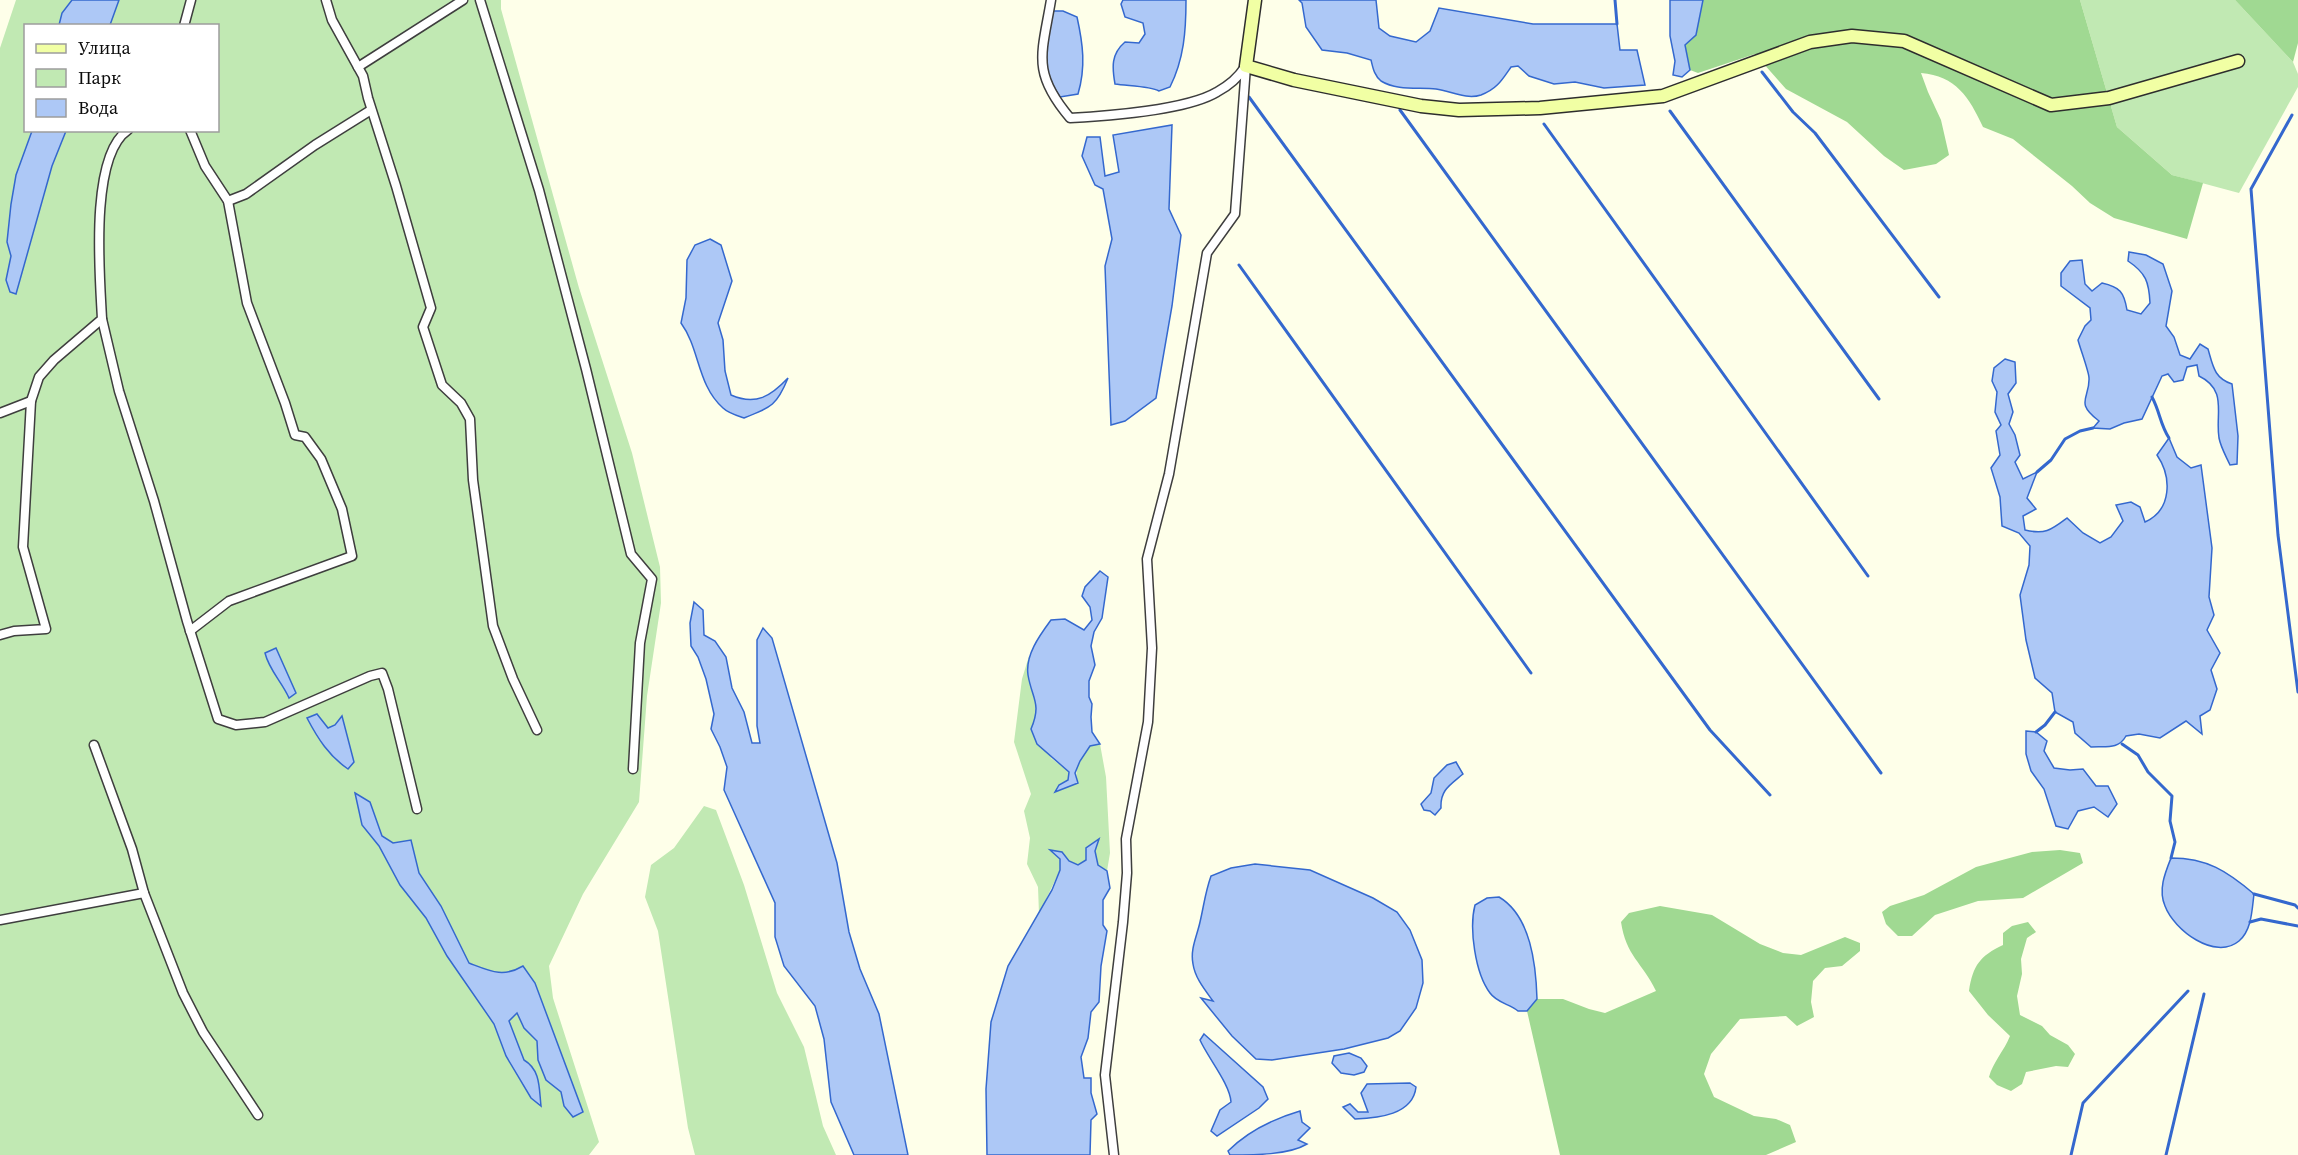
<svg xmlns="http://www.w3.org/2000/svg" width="2298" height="1155" font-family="'Source Serif 4',serif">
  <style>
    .green { fill: #c1e9b3; fill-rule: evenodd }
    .forest { fill: #a0d992 }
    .water { fill: #adc8f6; stroke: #3468ce; stroke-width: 1.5 }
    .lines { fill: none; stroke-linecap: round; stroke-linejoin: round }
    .stream { stroke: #3468ce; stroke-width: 3 }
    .street-casing { stroke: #3e3e3e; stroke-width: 11 }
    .secondary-casing { stroke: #2d2d2d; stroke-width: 15 }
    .street { stroke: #fff; stroke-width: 8 }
    .secondary { stroke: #f1ffa4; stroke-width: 12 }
  </style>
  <rect width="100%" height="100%" fill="#feffe9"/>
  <g class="green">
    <path d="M16,0H501V9L579,288L632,453L660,567L661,603L647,696L639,802L583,894L549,966L553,998L599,1142L589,1155H0V48ZM26,26H218V130H26Z"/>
    <path d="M2080,0H2235L2293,62L2298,74V87L2239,193L2172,175L2117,127Z"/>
    <path d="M1029,656L1028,674L1035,694L1037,715L1051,758L1069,772L1068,780L1059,785L1056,791L1078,783C1073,767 1081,759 1090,746L1100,744L1106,777L1110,853L1107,871L1098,865L1095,851L1099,840L1086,860L1078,865L1069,861L1062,852L1052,851L1060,859V870L1039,914L1038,887L1027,864L1030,838L1024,811L1031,794L1014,742L1022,679Z"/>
    <path d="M704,806L716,810L744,885L777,993L804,1047L823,1126L836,1155H695L688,1128L658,931L645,897L651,865L674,848Z"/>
  </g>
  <g class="forest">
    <path d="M1703,0H2080L2117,127L2172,175L2203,183L2187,239L2114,218L2090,203L2072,186L2013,139L1983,127C1969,97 1956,76 1921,73L1928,92L1941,120L1949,155L1936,164L1904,170L1884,156L1847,122L1786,89L1755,54L1698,73L1690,70L1685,45L1696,35Z"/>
    <path d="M2235,0H2298V43L2293,62Z"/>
    <path d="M2060,850L2080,853L2083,863L2023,898L1978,901L1935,915L1912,936H1898L1886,924L1882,912L1890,906L1924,895L1976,867L2032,852Z"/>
    <path d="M1660,906L1712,915L1760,944L1783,953L1801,955L1845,937L1860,943V951L1842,966L1825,968L1813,981L1811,1002L1814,1017L1797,1026L1786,1016L1740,1019L1711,1054L1704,1074L1714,1097L1754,1116L1776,1119L1790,1125L1796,1142L1766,1155H1560L1527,1011L1537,999H1563L1589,1009L1605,1013L1656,991C1642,962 1626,956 1621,922L1629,913Z"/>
    <path d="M2028,922L2036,932L2027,938L2021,959L2022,974L2017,996L2020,1015L2042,1026L2050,1035L2068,1045L2075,1054L2068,1067L2056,1066L2026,1072L2022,1084L2011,1091L1997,1085L1989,1077C1993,1062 2004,1051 2010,1036L1988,1015L1969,991C1973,965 1980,956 2003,945V933L2012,926Z"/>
  </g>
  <g class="water">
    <path d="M72,0H119L110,25H59L62,13Z"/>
    <path d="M1123,0H1186C1186,31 1184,59 1170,87L1159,91C1150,86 1127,86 1115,84C1112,67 1111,54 1125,42L1139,43L1145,34L1143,23L1125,17L1121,4Z"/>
    <path d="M1299,0H1376L1379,28L1390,36L1416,42L1430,31L1439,8L1533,24H1617L1620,50H1637L1645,85L1604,88L1575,82L1554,84L1529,76L1518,66L1511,67C1502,80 1497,89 1481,95C1466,100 1451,91 1436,89C1419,87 1397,91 1381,81C1374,75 1373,68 1371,60L1347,53L1322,50L1306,27L1302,3Z"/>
    <path d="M1670,0H1703L1696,35L1685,45L1690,70L1682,77L1673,75L1675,61L1670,36Z"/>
    <path d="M1053,11H1063L1077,17C1083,44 1086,67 1078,94L1060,97C1037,64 1046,48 1053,11Z"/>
    <path d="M1172,125L1169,209L1181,235L1172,306L1156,398L1125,421L1111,425L1105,266L1112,239L1103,189L1095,185L1082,156L1087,137H1100L1105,176L1119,172L1113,135Z"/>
    <path d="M32,131H66L52,166L16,294L10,292L6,280L11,256L7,242L11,204L16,175Z"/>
    <path d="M710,239L721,245L732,281L718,323L723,340L725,371L731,395C756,406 771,396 788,378C777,405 772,407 744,418C738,416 728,413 723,408C697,385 700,349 681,323L686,298L687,260L695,245Z"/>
    <path d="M2129,252L2146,255L2163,264L2172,291L2166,326L2174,337L2180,355L2190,359L2200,344L2208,349C2213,366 2214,378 2232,384L2238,436L2237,464L2230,465C2226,456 2221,448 2219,438C2215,414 2228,390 2199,376L2197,365L2187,367L2183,380L2174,382L2168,374L2162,376L2142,419L2124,423L2110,429L2093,428L2099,421C2074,402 2090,399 2089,378C2089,372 2080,348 2078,340L2085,326L2091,320L2090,308L2061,286V273L2070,261L2082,260L2085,284L2092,291L2102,283C2120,287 2124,292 2127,310L2141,314L2150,303C2149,282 2146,273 2128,261Z"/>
    <path d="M2005,359L2015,362L2016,383L2008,394L2013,412L2009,424L2015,435L2020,455L2015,462L2023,479L2037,472L2027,498L2036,509L2023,516L2025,530C2045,535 2051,530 2067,518L2083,533L2100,543L2111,537L2123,521L2116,505L2131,502L2140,507L2145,522C2172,510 2172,477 2157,455L2169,438L2177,457L2191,468L2201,465L2212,548L2209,597L2214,615L2207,630L2220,653L2211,670L2217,689L2210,710L2200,716L2202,734L2186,721L2160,738L2139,734L2126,736C2118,750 2106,746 2091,747L2075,733L2073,722L2055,712L2052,693L2035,678L2026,640L2020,595L2029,565L2030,546L2019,533L2002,526L2000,497L1991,468L2000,455L1996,431L2001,425L1995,412L1997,392L1992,381L1994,368Z"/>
    <path d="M1100,571L1108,577L1102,618L1094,632L1091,646L1095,665L1089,681V697L1092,704L1091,717L1092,732L1100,744L1090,746L1080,761L1075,773L1078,783L1055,792L1059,785L1068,780L1069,772L1037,744L1031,729C1042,703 1032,699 1028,675C1025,655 1040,635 1051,620L1065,619L1084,630L1092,620L1090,607L1082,596L1085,587Z"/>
    <path d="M694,602L703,610L704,635L715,641L726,657L732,688L744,712L752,743H760L757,726V640L763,628L772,638L837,863L849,932L860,969L879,1014L908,1155H854L831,1102L824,1039L815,1006L784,966L775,937V903L724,790L727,767L720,747L711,729L714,714L706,679L698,657L691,646L690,623Z"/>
    <path d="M276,648L296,693L289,698C282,682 269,670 265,653Z"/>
    <path d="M317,714L328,728L335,725L342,716L354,762L348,769C329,756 318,739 307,718Z"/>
    <path d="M2026,731L2036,732L2047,741L2044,751L2054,768L2070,770L2083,769L2096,786H2108L2117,804L2108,817L2094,807L2078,811L2068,829L2056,826L2044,789L2031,771L2026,754Z"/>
    <path d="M1456,762L1463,774C1450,785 1440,790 1441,808L1435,815L1430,811L1424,810L1421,804L1431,793L1434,778L1447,765Z"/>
    <path d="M355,793L370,802L382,836L393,843L411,840L419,873L441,906L469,963C490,971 503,978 523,966L535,983L583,1112L573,1117L564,1106L561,1092L546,1080L538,1060L537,1041L524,1028L517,1013L509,1021L524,1060C541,1070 539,1089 541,1106L531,1098L506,1056L494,1024L447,956L426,918L400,885L379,846L362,825Z"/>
    <path d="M1099,839L1095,851L1098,865L1107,871L1110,888L1103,900V925L1107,931L1101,966L1099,1002L1091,1012L1088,1038L1081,1057L1084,1078H1091V1093L1097,1114L1091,1120L1090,1155H987L986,1089L991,1022L1008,966L1052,890L1060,870V859L1050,850L1062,852L1069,861L1078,865L1086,860V848Z"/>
    <path d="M2171,858C2207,858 2227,871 2254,894C2252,909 2252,930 2239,941C2215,961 2174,930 2165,906C2158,890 2165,873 2171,858Z"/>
    <path d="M1255,864L1310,870L1373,898L1397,912L1410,930L1422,960L1423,983L1416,1008L1400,1031L1388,1038L1344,1049L1272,1060L1256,1059L1232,1036L1201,998L1213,1001C1205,990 1195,978 1193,964C1190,949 1197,936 1200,922C1204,905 1205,893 1211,876L1231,868Z"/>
    <path d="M1499,897C1531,916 1536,965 1537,999L1527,1011H1518C1510,1004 1497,1003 1490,993C1475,973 1469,928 1475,905L1487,898Z"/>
    <path d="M1204,1034L1263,1087L1268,1099L1259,1108L1217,1136L1211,1131L1220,1110L1231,1102C1230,1084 1208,1058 1200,1040Z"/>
    <path d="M1349,1053L1361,1058L1367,1066L1364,1072L1354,1075L1341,1073L1332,1063L1334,1056Z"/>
    <path d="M1410,1083L1416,1087C1413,1115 1378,1118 1355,1119L1343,1107L1350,1104L1358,1112H1368L1361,1093L1367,1084Z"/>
    <path d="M1300,1111L1302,1122L1310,1128L1298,1140L1307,1144C1289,1155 1254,1155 1230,1155L1228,1151C1248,1131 1273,1119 1300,1111Z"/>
  </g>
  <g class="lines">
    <g class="stream">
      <path d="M1615,0L1617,24"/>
      <path d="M1762,72L1793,112L1815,133L1939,297"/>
      <path d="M1249,97L1710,730L1770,795"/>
      <path d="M1400,110L1881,773"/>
      <path d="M1670,111L1879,399"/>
      <path d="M2292,115L2251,189L2278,535L2298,692"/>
      <path d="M1544,124L1868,576"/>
      <path d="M1239,265L1531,673"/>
      <path d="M2152,397C2160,412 2160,424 2169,438"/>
      <path d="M2037,472L2051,460L2065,439L2080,431L2093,428"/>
      <path d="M2036,732L2045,725L2055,712"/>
      <path d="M2122,744L2138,755L2148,772L2172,796L2170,821L2175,842L2171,858"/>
      <path d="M2254,894L2295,905L2298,908"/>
      <path d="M2250,922L2261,919L2298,926"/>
      <path d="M2071,1155L2083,1103L2188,991"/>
      <path d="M2166,1155L2204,994"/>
    </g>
    <defs>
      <g id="street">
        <path d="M326,0L332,20L363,76L368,98L396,186L431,308L423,327L442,385L461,403L470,419L473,480L493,626L513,679L537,730"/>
        <path d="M480,0L539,190L586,369L631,554L652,579L640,643L633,769"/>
        <path d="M1051,0C1042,54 1031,72 1070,118C1107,116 1187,110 1217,92C1228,86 1238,78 1245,67"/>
        <path d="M184,26L191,0"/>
        <path d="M358,67L463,0"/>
        <path d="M228,201L246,194L315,145L371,110"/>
        <path d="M102,319L119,391L154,501L187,621L218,719L236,725L265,722L370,676L382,673L388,689L417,809"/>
        <path d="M0,413L31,401"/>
        <path d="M190,631L229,601L352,556L342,509L321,459L305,437L295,435L285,403L247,303L228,201L205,166L190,130"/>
        <path d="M0,635L14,631L46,629L23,547L31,401L39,377L54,360L102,319C100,277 89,156 128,130"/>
        <path d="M94,745L132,849L144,893L183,993L203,1032L258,1115"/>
        <path d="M0,920L144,893"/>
        <path d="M1114,1155L1105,1075L1123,922L1127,873L1126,839L1148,722L1152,648L1147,559L1169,474L1207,253L1235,214L1246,66"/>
      </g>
      <path id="secondary" d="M1255,0L1246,66L1294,80L1421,106L1459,110L1540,108L1663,96L1810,42L1852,36L1904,41L2051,105L2109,98L2238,61"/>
    </defs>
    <use href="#street" class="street-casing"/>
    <use href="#secondary" class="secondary-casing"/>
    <use href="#street" class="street"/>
    <use href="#secondary" class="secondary"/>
  </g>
  <rect x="24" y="24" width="195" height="108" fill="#ffffff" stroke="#9d9d9d" stroke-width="1.5"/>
  <rect x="36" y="44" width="30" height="9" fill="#f1ffa4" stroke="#9d9d9d" stroke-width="1.5"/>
  <text x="78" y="54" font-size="18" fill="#0b0b0b">Улица</text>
  <rect x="36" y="69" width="30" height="18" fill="#c1e9b3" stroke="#9d9d9d" stroke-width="1.5"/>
  <text x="78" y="84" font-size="18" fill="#0b0b0b">Парк</text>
  <rect x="36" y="99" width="30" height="18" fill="#adc8f6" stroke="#9d9d9d" stroke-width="1.5"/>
  <text x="78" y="114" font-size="18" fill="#0b0b0b">Вода</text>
</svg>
